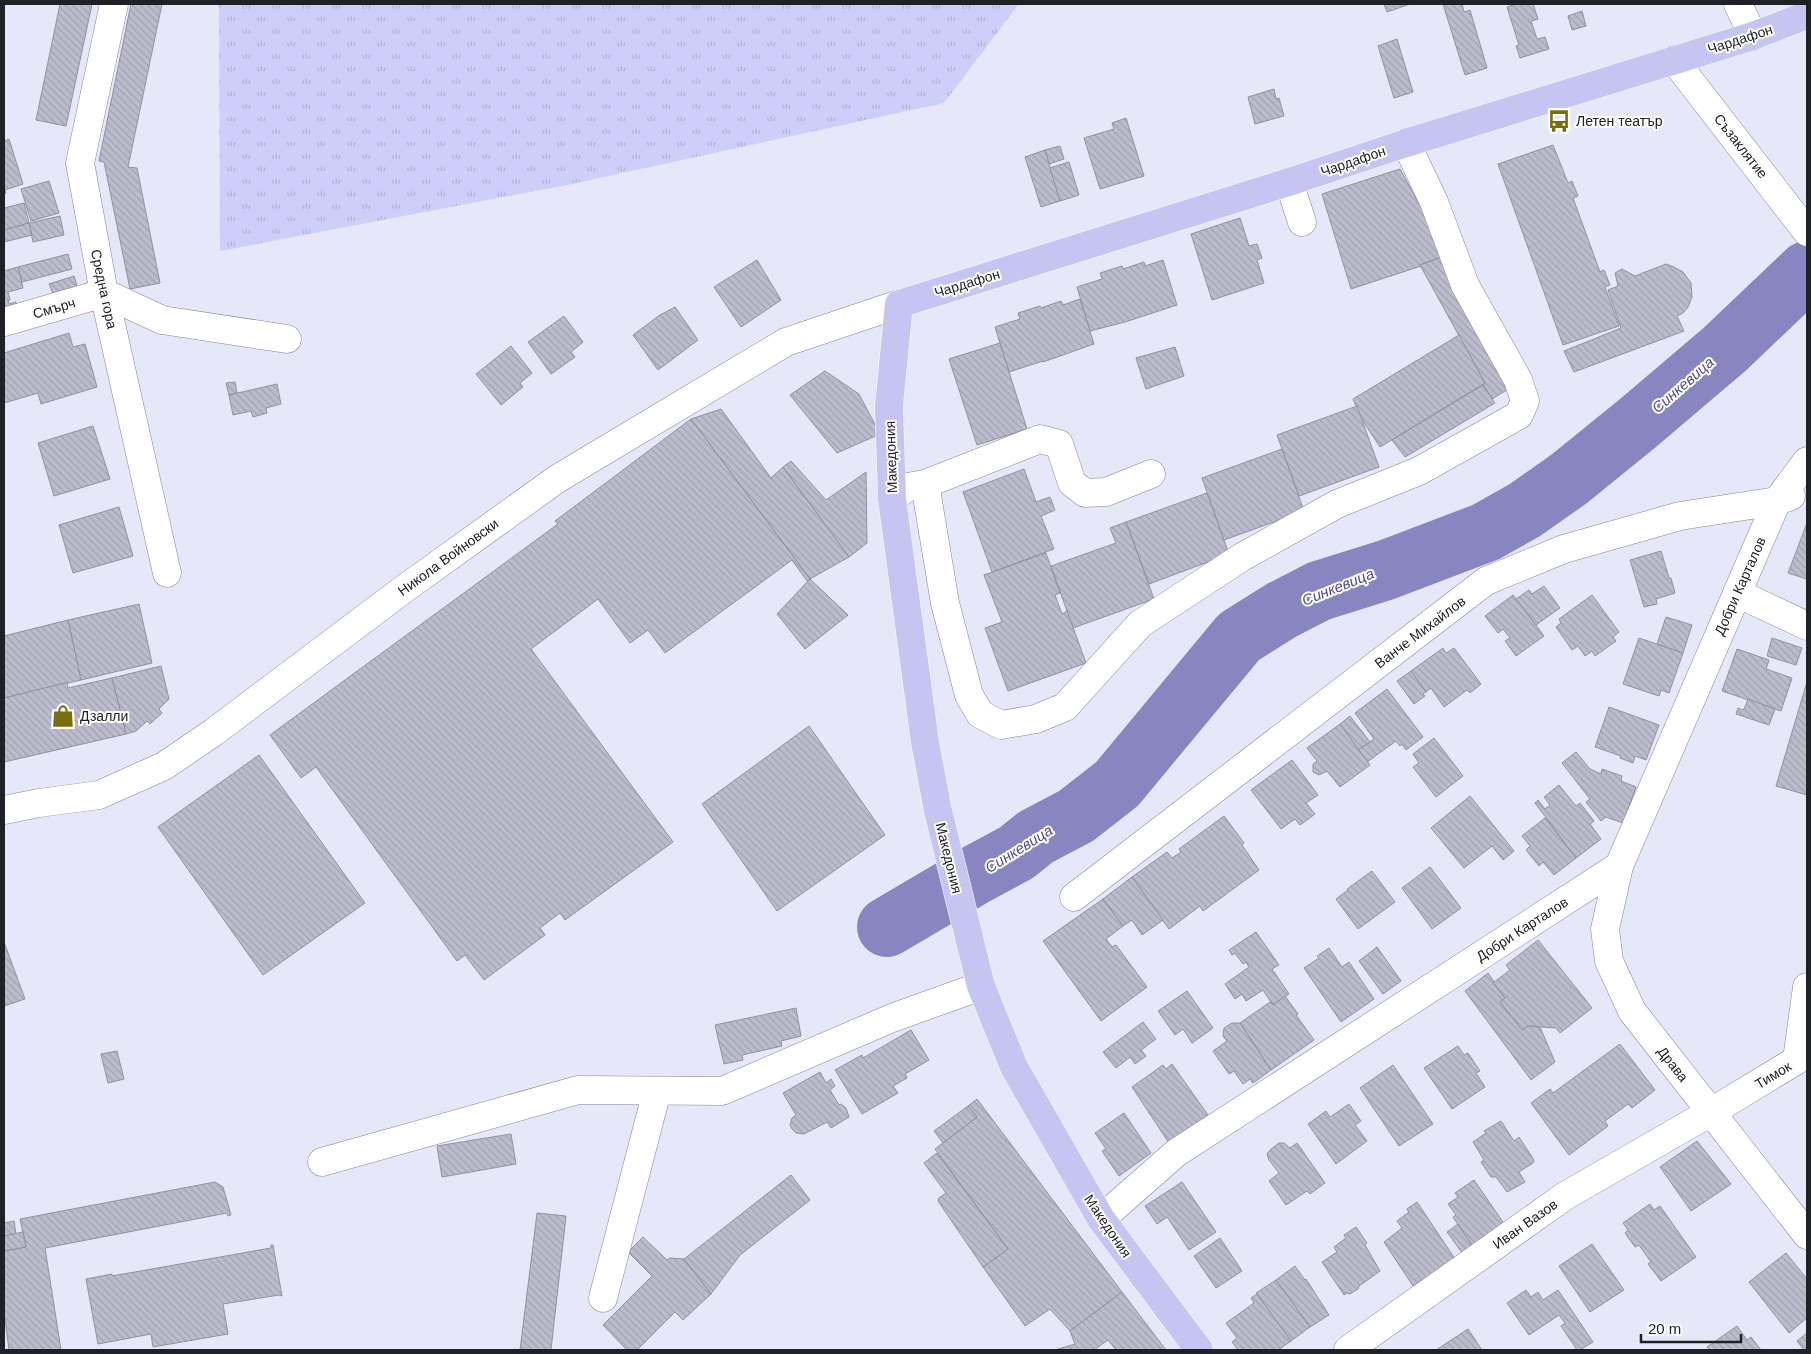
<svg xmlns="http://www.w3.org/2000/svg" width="1811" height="1354" font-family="Helvetica,sans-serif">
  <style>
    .grass { fill: url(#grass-tufts) }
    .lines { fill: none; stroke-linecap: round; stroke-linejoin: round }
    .river { stroke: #8786c1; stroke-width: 60 }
    .building { fill: url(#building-back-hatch); stroke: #9090a0 }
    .minor-casing { stroke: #848595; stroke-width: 29 }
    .major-casing { stroke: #fff; stroke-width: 29 }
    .minor { stroke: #fff; stroke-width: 28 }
    .major { stroke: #c6c5f2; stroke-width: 28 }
    .labels { text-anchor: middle; stroke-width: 4; stroke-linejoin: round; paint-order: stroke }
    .street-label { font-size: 14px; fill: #202027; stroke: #fff }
    .poi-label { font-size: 14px; fill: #202027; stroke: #fff; text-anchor: start }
    .water-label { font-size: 15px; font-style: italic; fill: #4f4993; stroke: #fff }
  </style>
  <defs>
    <pattern id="grass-tufts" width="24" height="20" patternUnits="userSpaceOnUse" patternTransform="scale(1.25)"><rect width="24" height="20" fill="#cecefb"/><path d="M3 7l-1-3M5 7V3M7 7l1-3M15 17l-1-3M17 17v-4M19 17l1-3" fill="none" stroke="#b1b1d7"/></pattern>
    <pattern id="building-back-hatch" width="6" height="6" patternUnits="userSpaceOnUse" patternTransform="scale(1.25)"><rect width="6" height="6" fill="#bcbccd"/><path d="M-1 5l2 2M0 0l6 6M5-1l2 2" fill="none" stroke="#a1a1b0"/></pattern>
  </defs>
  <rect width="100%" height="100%" fill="#e6e7f9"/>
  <path class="grass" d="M219,4H1019L944,103L567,185L220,251Z"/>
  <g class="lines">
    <path class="river" d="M887,927L977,874L1016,853L1036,837L1076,816L1117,784L1239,637L1282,610L1319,591L1386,570L1486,532L1525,510L1569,479L1638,423L1725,349L1807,271"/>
  </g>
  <g class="building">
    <path d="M60,4H92L66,126L36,120Z"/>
    <path d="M131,4H162L128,167L137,168L160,283L130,289L104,162L99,161Z"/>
    <path d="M1384,4H1410L1387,12Z"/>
    <path d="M1443,4H1462L1464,12L1470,10L1487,68L1465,75Z"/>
    <path d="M1516,4H1533L1538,19L1531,21L1537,39L1545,37L1549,49L1520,58L1516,46L1519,45L1507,7Z"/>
    <path d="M1582,11L1586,26L1572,30L1568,16Z"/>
    <path d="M1397,39L1413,92L1394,98L1378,46Z"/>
    <path d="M1274,89L1276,99L1279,98L1284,116L1255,124L1248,97Z"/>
    <path d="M1126,118L1144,176L1100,189L1084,138L1114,129L1112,123Z"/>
    <path d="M9,139L23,184L5,190L6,193L4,194V141Z"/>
    <path d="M1553,145L1568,183L1572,181L1578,196L1573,198L1600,272L1604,270L1610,285L1605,287L1619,326L1563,345L1498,164Z"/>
    <path d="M1060,146L1064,159L1049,164L1045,150Z"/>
    <path d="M1045,150L1060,201L1041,207L1025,157Z"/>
    <path d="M1069,162L1079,195L1060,201L1050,168Z"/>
    <path d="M1400,169L1447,255L1420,265L1421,266L1351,289L1322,194Z"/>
    <path d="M49,181L59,213L31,221L21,189Z"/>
    <path d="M24,203L29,223L4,230V208Z"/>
    <path d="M60,216L64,235L33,242L29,223Z"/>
    <path d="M1240,218L1249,246L1257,244L1262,258L1257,260L1264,283L1212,300L1191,234Z"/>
    <path d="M29,223L32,235L4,242V230Z"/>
    <path d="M68,254L72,269L22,282L18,267Z"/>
    <path d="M1447,255L1518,383L1492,399L1483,384L1485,383L1420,265Z"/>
    <path d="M757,260L781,300L741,327L714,287Z"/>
    <path d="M1163,260L1177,305L1125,322L1090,331L1077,287L1102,279L1100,273L1122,266L1123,269L1144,262L1145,266Z"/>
    <path d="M1666,264L1674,267L1683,272L1691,283L1692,297L1688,307L1683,313L1677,316L1684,331L1574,372L1564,351L1621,328L1608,290L1618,286L1615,273L1622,269L1635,276Z"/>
    <path d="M18,267L23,288L8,292L10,300H8L9,304L16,302L17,309L4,312V271Z"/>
    <path d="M74,276L78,289L54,296L49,284Z"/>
    <path d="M1080,299L1094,344L1043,362V361L1009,372L995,327L1020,319L1018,313L1040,306L1041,308L1061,301L1063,305Z"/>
    <path d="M675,307L698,340L658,370L633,335L660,315Z"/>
    <path d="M564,316L583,342L571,352L575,357L551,374L528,342Z"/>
    <path d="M69,333L73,347L85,344L97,387L41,404L38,393L4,403V353Z"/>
    <path d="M1459,335L1485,383L1380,447L1361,418L1353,399Z"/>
    <path d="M1000,343L1027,429L977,445L949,359Z"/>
    <path d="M511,346L532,373L520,383L523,387L501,405L476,374Z"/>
    <path d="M1175,347L1184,376L1146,389L1136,358Z"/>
    <path d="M825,371L859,394L880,434L837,453L790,395Z"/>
    <path d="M235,382L237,393L229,395L226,383Z"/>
    <path d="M277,384L281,404L266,408L267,413L253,417L251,411L233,415L229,395Z"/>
    <path d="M1483,385L1495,403L1405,457L1392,440Z"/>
    <path d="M1357,406L1379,467L1299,496L1277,435Z"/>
    <path d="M721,409L771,478L783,467L849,557L810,579L691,419Z"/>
    <path d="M691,419L810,579L807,581L792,560L665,653L648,630L630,643L598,599L531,649L673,842L565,920L560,913L540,928L545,935L484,980L465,955L457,961L316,767L301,778L270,735L558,524L555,521Z"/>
    <path d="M93,426L110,479L54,496L38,443Z"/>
    <path d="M1282,449L1304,511L1224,540L1202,478Z"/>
    <path d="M791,461L826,500L866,472L867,543L849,557L783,467Z"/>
    <path d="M1024,469L1036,502L1050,497L1055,510L1041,516L1054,549L992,572L963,492Z"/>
    <path d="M1207,493L1229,554L1149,584L1126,522Z"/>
    <path d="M119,507L133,556L73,573L59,525Z"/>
    <path d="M1126,522L1154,599L1073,628L1051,566L1116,543L1110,528Z"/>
    <path d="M1807,523V579L1788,573Z"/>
    <path d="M1661,551L1669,578H1671L1675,593L1656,599L1657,604L1644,607L1630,560Z"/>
    <path d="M1046,553L1060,593L1055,595L1062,614L1067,611L1086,663L1008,691L985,628L1002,622L984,575Z"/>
    <path d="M810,579L848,615L805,649L777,614Z"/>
    <path d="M1544,586L1560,608L1536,625L1516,599L1529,590L1532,594Z"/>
    <path d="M1513,595L1544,636L1516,656L1505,641L1510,638L1503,629L1498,633L1485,616Z"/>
    <path d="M1592,595L1619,632L1613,637L1616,641L1595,656L1592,651L1585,656L1578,646L1572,650L1556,627L1561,623L1559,619Z"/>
    <path d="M139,604L152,663L81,680L68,620Z"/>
    <path d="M1666,617L1692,625L1683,653L1657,644Z"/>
    <path d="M68,620L81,680L4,698V636Z"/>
    <path d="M1639,638L1683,653L1669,693L1661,690L1659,696L1623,684Z"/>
    <path d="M1772,638L1802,648L1796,665L1767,656Z"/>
    <path d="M1443,648L1446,653L1454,648L1481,684L1470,693L1467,690L1444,707L1431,688L1426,692L1411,671Z"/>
    <path d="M1737,649L1769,660L1766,669L1792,678L1781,711L1722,691Z"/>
    <path d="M161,666L169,699L159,709L162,713L150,724L147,721L136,731L126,734L112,678Z"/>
    <path d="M1411,671L1426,692L1423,694L1425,696L1414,704L1397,681Z"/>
    <path d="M112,678L126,734L4,762V698L65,683H67L68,688Z"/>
    <path d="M1807,682V795L1776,786Z"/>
    <path d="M1387,689L1423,737L1406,750L1402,744L1400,746L1396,741L1367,762L1358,750L1374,739L1355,713Z"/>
    <path d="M1748,699L1775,709L1769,725L1736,714L1738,708L1743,710L1745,707Z"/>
    <path d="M1609,707L1659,725L1646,760L1635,756L1633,763L1620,758L1621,756L1595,747Z"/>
    <path d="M1350,716L1370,742L1358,750L1340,724Z"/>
    <path d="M1340,724L1370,765L1340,787L1327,771L1319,775L1313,772V764L1317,761L1307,748Z"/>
    <path d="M809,726L885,835L777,911L702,804Z"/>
    <path d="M1434,738L1463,776L1436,797L1413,767L1419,763L1413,754Z"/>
    <path d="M1576,752L1590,769L1601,774L1602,769L1622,776L1621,781L1636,787L1623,823L1606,817L1601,821L1586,802L1590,799L1562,763Z"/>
    <path d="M259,755L365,903L263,975L158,827Z"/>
    <path d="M1292,760L1318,795L1306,803L1315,814L1300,825L1295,819L1281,829L1251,790Z"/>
    <path d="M1559,785L1576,806L1580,803L1594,821L1590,824L1601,839L1576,858L1535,803L1538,800L1545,809L1550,805L1544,797Z"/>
    <path d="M1470,796L1514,851L1503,860L1492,846L1464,868L1431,828Z"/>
    <path d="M1224,816L1244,843L1242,845L1259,870L1203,911L1200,906L1169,929L1132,877L1167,852L1172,858L1181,852L1179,849Z"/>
    <path d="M1545,818L1576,858L1554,875L1543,862L1539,866L1526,850L1530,846L1522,836Z"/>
    <path d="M1430,867L1461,908L1432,929L1402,888Z"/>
    <path d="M1372,871L1395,902L1358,929L1336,899L1348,890L1347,889Z"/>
    <path d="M1132,877L1163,920L1142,935L1132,920L1123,926L1103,899Z"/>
    <path d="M1103,899L1123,926L1106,939L1112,947L1116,945L1147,987L1101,1021L1043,941Z"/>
    <path d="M1256,932L1279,965L1272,969L1289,994L1273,1005L1263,990L1246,1001L1242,994L1235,999L1225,984L1249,967L1246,962L1243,964L1235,953L1232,955L1229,950Z"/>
    <path d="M1538,940L1592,1008L1560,1033L1556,1028L1528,1026L1522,1030L1500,1002L1505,998L1493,983L1510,970L1506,965Z"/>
    <path d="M4,942L25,999L4,1006Z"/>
    <path d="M1377,947L1401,981L1383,994L1359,961Z"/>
    <path d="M1329,948L1342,967L1349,962L1374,999L1341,1022L1304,968L1319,958L1317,956Z"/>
    <path d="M1488,973L1494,982L1493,983L1505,998L1500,1002L1522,1030L1528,1026L1540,1027L1555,1062L1531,1080L1465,991Z"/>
    <path d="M1187,991L1213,1028L1192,1043L1183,1029L1175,1035L1158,1011Z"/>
    <path d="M1285,996L1298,1014L1296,1015L1314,1040L1271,1070L1240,1023L1270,1002L1273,1005Z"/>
    <path d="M796,1008L801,1036L781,1041L782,1046L742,1055L743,1060L724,1064L715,1025Z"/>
    <path d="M1143,1022L1156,1039L1141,1050L1146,1056L1135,1064L1130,1057L1116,1068L1103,1052Z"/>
    <path d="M1232,1023H1240L1271,1070L1253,1083L1250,1079L1243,1084L1234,1071L1229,1074L1213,1051L1227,1041L1223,1036L1224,1028Z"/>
    <path d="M911,1030L929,1060L905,1074L907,1078L893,1086L898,1093L862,1114L835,1070L862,1055L863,1058Z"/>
    <path d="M1620,1044L1655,1090L1632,1108L1628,1104L1605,1121L1608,1126L1569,1155L1531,1103L1550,1089L1553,1093Z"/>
    <path d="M1458,1046L1464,1055L1468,1053L1480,1071L1476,1073L1485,1087L1452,1109L1424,1068Z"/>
    <path d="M117,1051L124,1079L108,1083L101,1054Z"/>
    <path d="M1172,1064L1208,1115L1169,1143L1132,1087L1163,1065L1166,1069Z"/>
    <path d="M1393,1065L1433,1124L1399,1146L1360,1088Z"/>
    <path d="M820,1072L826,1083L831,1079L835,1086L830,1090L839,1105L841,1104L846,1108L849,1117L831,1128L827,1122L804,1134L796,1133L792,1129L790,1125L792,1118L796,1115L783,1093Z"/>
    <path d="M977,1099L1122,1292L1070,1331L1050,1309L1025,1326L983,1267L1008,1249L935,1149L977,1117L968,1106Z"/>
    <path d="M1349,1104L1361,1121L1355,1125L1367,1141L1336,1164L1308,1124L1326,1111L1330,1117Z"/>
    <path d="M968,1106L977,1117L943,1143L934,1131Z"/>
    <path d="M1124,1113L1151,1153L1119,1176L1102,1151L1106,1149L1095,1133Z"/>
    <path d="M1501,1121L1514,1141L1519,1137L1534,1160L1533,1163L1519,1172L1525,1182L1507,1192L1496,1177H1491L1481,1162L1484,1160L1473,1142L1486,1133L1484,1131Z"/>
    <path d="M511,1134L516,1164L442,1177L437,1146Z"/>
    <path d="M1697,1141L1731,1184L1691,1211L1660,1167Z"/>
    <path d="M1279,1143H1284L1290,1148L1297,1143L1325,1183L1310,1194L1307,1191L1286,1205L1269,1181L1279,1173L1269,1160L1267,1154L1270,1150Z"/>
    <path d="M937,1153L1008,1249L983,1267L938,1201L939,1198L946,1193L924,1163Z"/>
    <path d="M791,1175L810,1200L740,1255L711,1294L684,1259Z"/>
    <path d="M1474,1180L1505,1225L1473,1247L1453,1217L1456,1215L1448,1204L1458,1197L1455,1193Z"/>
    <path d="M215,1182L223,1187L231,1215L228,1216L227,1213L45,1248L61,1350H9L4,1311V1251L26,1247L20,1219Z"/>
    <path d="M1182,1182L1216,1232L1189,1250L1167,1217L1157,1224L1145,1206Z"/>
    <path d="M1417,1202L1455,1259L1413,1286L1384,1242L1402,1228L1397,1221L1409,1212L1407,1209Z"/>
    <path d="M1650,1204L1654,1210L1660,1206L1696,1257L1661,1281L1648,1264L1651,1262L1639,1245L1635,1247L1625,1233L1628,1230L1623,1223Z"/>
    <path d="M537,1213L566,1216L551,1350H520Z"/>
    <path d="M14,1221L16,1234L4,1236V1223Z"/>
    <path d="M1458,1224L1473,1247L1463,1254L1447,1232Z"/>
    <path d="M1356,1227L1367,1243L1365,1245L1380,1271L1359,1286L1358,1289L1350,1294L1347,1293L1344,1295L1322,1262L1337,1252L1334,1247L1346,1238L1344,1235Z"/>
    <path d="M23,1232L26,1247L4,1251V1236Z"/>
    <path d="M643,1237L667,1260L670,1258L684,1259L711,1294L683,1320L675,1312L637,1350H627L603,1325L652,1276L628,1252Z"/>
    <path d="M1220,1238L1242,1271L1216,1288L1194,1256Z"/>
    <path d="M1592,1244L1624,1290L1590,1312L1559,1266Z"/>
    <path d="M271,1245H273L282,1296L279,1295L223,1304L228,1334L153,1347L151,1334L98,1344L86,1279L112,1274V1276L271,1248Z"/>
    <path d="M1786,1253L1807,1279V1318L1789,1333L1749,1282Z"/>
    <path d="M1295,1266L1305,1280L1306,1279L1329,1315L1310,1327L1276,1280Z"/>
    <path d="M1276,1280L1310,1327L1291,1341L1256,1293Z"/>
    <path d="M1526,1290L1531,1297L1538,1292L1543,1300L1558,1290L1593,1342L1580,1350H1577L1561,1326L1565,1323L1559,1315L1529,1335L1507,1303Z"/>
    <path d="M1122,1292L1166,1350H1116L1108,1340L1094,1350H1055L1075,1344L1070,1331Z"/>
    <path d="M1257,1294L1291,1341L1278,1350H1238L1232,1342L1237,1338L1226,1323L1254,1303L1251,1298Z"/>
    <path d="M1737,1326L1747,1340L1751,1337L1761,1350H1710L1707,1347Z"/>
    <path d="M1468,1329L1482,1350H1436Z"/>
    <path d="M1807,1333V1350H1804L1797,1341Z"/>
  </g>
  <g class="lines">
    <defs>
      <g id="minor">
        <path d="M114,4L80,163L104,293L167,573"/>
        <path d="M1738,4L1753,36"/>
        <path d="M1674,60L1807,232"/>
        <path d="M1289,182L1302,222"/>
        <path d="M4,322L104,293L162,320L287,339"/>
        <path d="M925,484L1040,439L1059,444L1072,483L1085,493L1106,492L1151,474"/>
        <path d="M892,499L907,487L925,484L945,603L969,695L980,714L1001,725L1036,719L1065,707L1140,624L1242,557L1337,504L1419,471L1519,415L1525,401L1518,380L1465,285L1434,202L1406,143"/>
        <path d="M1737,593L1807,626"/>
        <path d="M4,810L39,803L99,795L164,766L214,732L404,589L557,479L786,342L899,304"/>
        <path d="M1619,866L1605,929L1609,961L1632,1011L1807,1235"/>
        <path d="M1074,897L1486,581L1564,549L1680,516L1777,501L1791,496"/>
        <path d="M322,1162L578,1090L722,1091L892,1018L981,986"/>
        <path d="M1101,1219L1176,1153L1619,866L1777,501L1807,461"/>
        <path d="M603,1298L657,1091"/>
        <path d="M1348,1350L1565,1196L1711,1112L1797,1060L1807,987"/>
      </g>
      <path id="major" d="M1199,1350L1101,1219L1014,1067L981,986L938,811L925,742L892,499L889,406L899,304L1289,182L1406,143L1753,36L1807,15"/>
    </defs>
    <use href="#minor" class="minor-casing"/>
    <use href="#major" class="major-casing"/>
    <use href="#minor" class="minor"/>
    <use href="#major" class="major"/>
  </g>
  <defs>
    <symbol id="bus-bare" viewBox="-9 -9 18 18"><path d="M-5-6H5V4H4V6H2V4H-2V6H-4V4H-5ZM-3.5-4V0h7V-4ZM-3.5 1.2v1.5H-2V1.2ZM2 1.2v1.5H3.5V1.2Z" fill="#776f0e" stroke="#fff" stroke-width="2.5" paint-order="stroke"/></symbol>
    <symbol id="shop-bare" viewBox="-9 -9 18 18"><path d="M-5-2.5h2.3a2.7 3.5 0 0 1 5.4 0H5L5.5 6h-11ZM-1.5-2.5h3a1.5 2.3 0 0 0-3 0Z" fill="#776f0e" stroke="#fff" stroke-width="2.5" paint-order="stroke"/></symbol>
  </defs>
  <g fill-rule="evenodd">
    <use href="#bus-bare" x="1543" y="105" width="32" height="32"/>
    <use href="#shop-bare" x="47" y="700" width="32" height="32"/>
  </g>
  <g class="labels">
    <g class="street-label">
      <text transform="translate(1740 39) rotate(-18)" y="5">Чардафон</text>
      <text transform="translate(1741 146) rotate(52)" y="5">Съзаклятие</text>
      <text transform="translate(1353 161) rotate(-19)" y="5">Чардафон</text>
      <text transform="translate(967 283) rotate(-17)" y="5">Чардафон</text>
      <text transform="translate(104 289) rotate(78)" y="5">Средна гора</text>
      <text transform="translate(54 308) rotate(-16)" y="5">Смърч</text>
      <text transform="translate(891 457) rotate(-92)" y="5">Македония</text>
      <text transform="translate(448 557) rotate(-36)" y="5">Никола Войновски</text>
      <text transform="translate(1740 586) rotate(-66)" y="5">Добри Карталов</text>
      <text transform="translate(1420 632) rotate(-37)" y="5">Ванче Михайлов</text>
      <text transform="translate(949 858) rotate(76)" y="5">Македония</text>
      <text transform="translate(1522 929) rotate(-33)" y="5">Добри Карталов</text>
      <text transform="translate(1673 1064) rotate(52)" y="5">Драва</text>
      <text transform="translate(1773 1075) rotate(-31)" y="5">Тимок</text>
      <text transform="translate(1525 1224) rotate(-35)" y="5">Иван Вазов</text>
      <text transform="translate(1108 1226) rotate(56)" y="5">Македония</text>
    </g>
    <g class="poi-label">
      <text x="1576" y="126">Летен театър</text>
      <text x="80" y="721">Дзалли</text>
    </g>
    <g class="water-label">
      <text transform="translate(1683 385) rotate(-41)" y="5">Синкевица</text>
      <text transform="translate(1338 587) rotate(-22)" y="5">Синкевица</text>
      <text transform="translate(1019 849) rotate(-32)" y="5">Синкевица</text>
    </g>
  </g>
  <rect width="1811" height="1354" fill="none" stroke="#202027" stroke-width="10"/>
  <path d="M1641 1334v8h100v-8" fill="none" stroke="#202027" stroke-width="2.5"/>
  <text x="1648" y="1334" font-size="15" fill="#202027" stroke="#ffffff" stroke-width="4" paint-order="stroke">20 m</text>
</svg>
